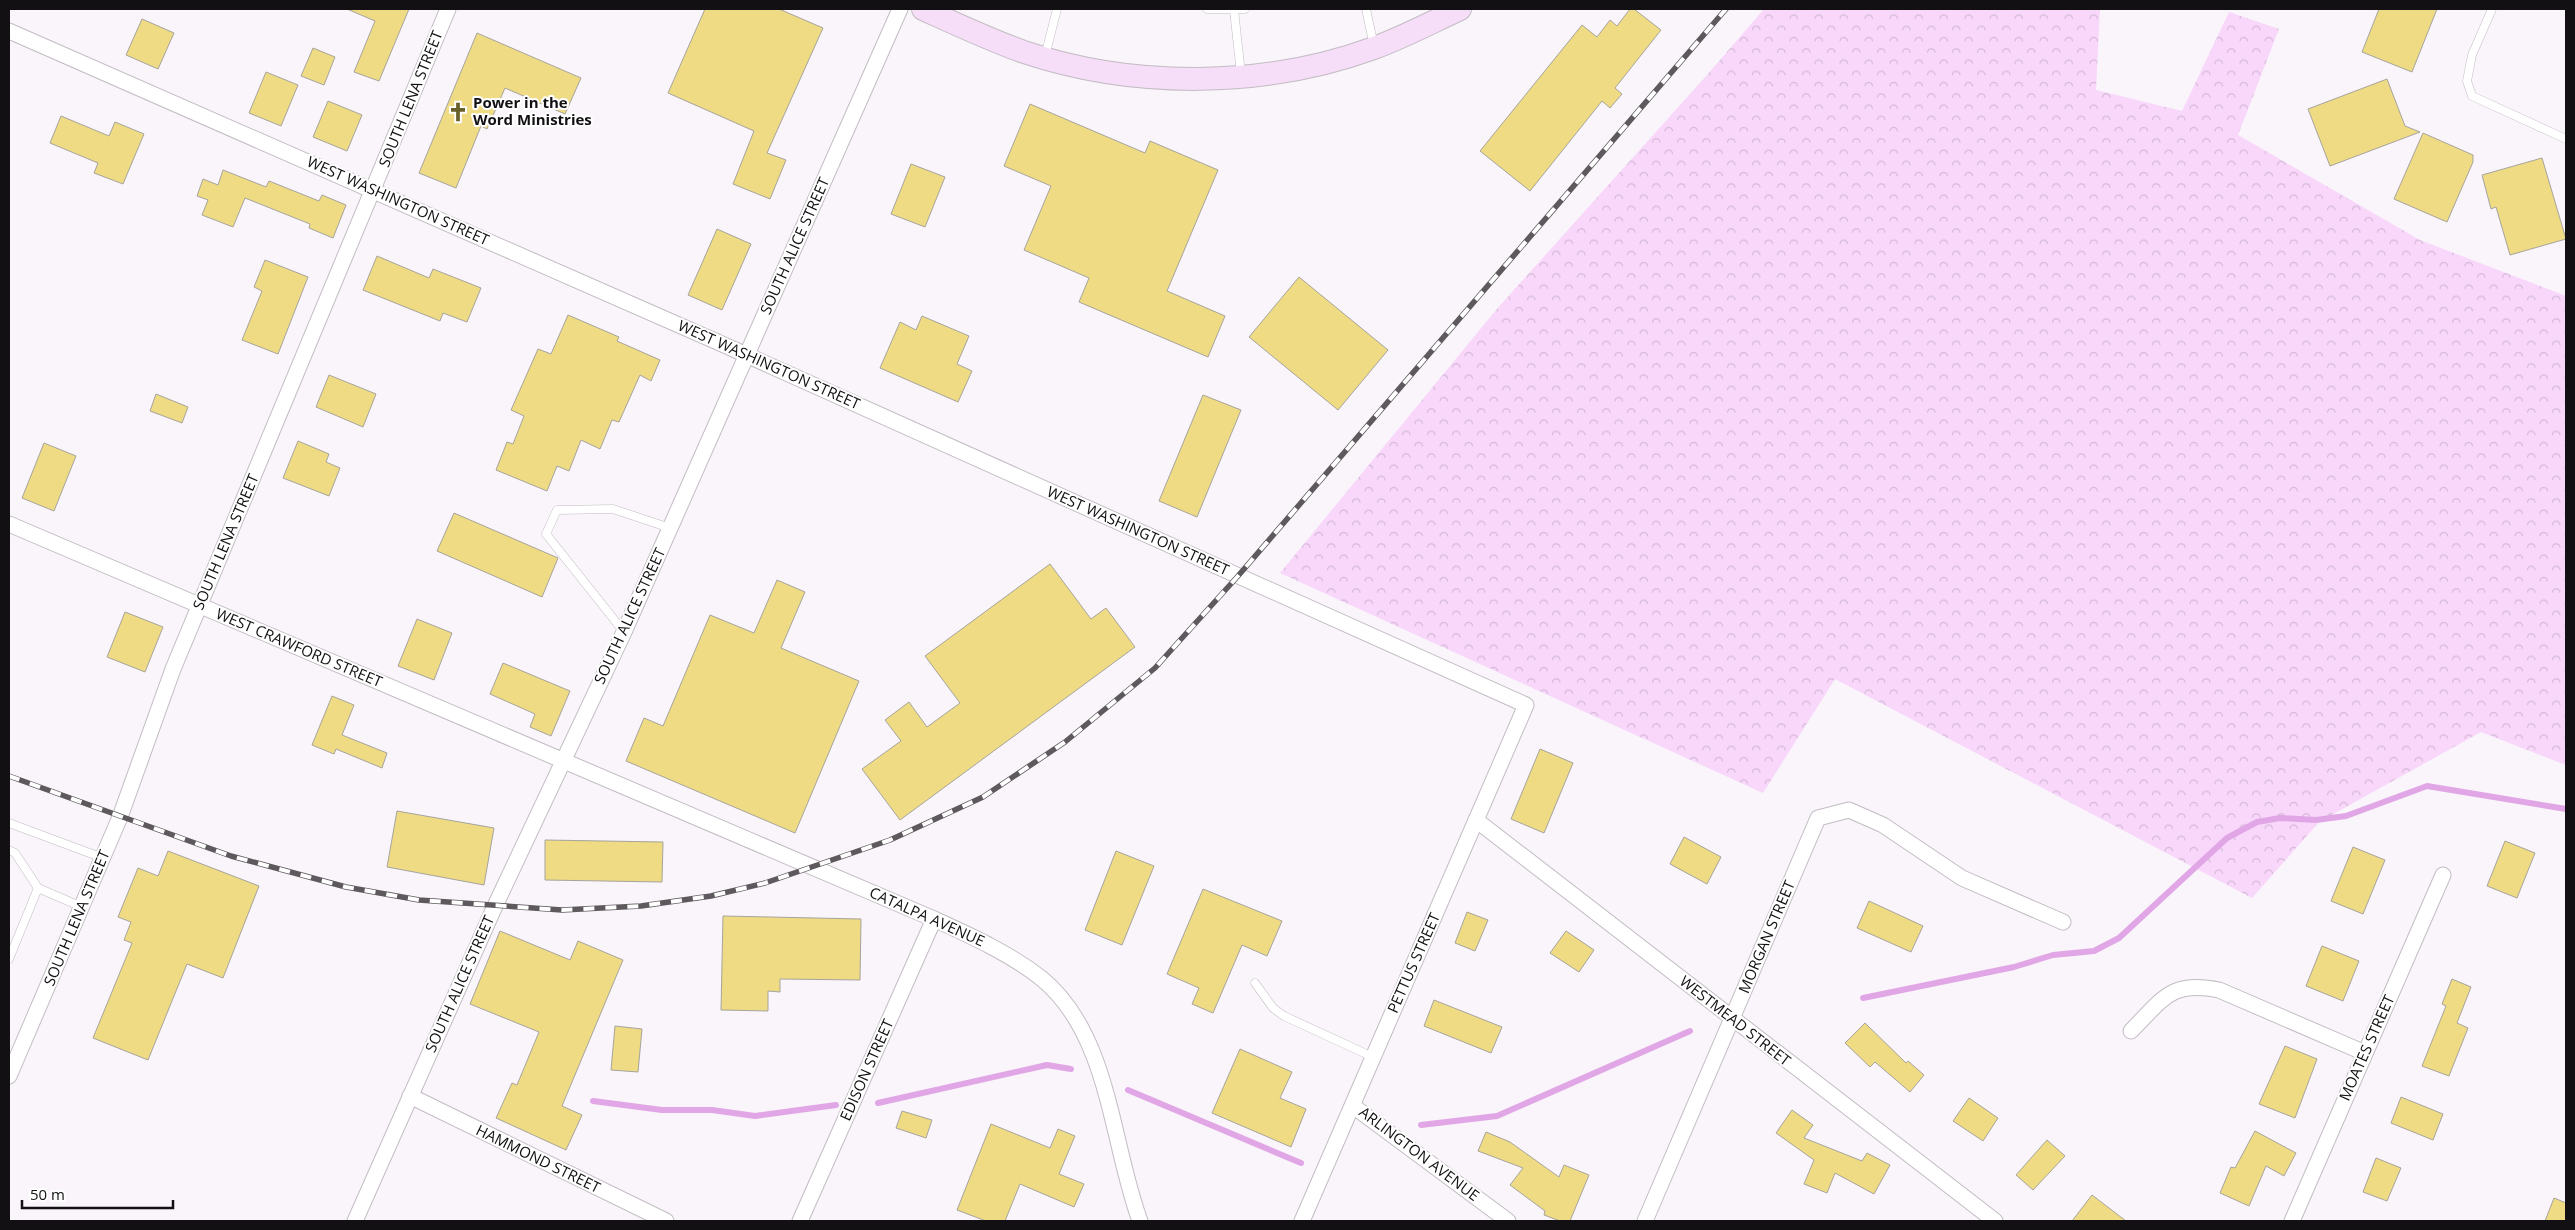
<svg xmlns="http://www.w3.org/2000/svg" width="2575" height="1230" font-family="'Open Sans',sans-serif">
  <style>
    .forest { fill: url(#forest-crowns) }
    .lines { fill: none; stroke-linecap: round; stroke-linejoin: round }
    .stream { stroke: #e1a6e6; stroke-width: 6 }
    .building { fill: #eedb83; stroke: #a6a49d }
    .lane-casing { stroke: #c2bcc3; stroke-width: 9 }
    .street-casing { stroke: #c2bcc3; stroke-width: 17 }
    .secondary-casing { stroke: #c2bcc3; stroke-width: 24 }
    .lane { stroke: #fff; stroke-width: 8 }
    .street { stroke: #fff; stroke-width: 15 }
    .secondary { stroke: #f6ddf8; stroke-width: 22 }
    .rail-casing { stroke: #5d595d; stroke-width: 5.5 }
    .rail { stroke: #fff; stroke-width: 4; stroke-dasharray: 11; stroke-linecap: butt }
    .labels { text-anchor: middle; stroke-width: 4; stroke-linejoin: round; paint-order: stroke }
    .street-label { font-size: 15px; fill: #121012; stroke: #fff }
    .poi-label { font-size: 15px; font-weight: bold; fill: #121012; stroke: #fff; text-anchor: start }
  </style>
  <defs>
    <pattern id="forest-crowns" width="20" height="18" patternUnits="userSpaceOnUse" patternTransform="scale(1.25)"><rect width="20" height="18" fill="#f8d7fb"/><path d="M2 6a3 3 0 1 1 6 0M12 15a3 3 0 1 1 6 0" fill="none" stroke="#d4b8d6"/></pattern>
  </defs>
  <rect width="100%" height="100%" fill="#faf4fb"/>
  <path class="forest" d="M1764,9H2100L2096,90L2182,111L2229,12L2279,29L2238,135L2420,240L2566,296V765L2481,732L2319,822L2252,898L1835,679L1763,793L1280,573L1496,310L1707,75Z"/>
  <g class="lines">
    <g class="stream">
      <path d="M1863,998L2014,967L2053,955L2094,951L2119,938L2227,838L2257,822L2280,818L2316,820L2346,816L2427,786L2566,809"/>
      <path d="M1128,1090L1301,1163"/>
      <path d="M593,1101L662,1110H712L755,1116L836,1105"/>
      <path d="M878,1103L1047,1065L1071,1069"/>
      <path d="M1421,1125L1497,1116L1690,1031"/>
    </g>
  </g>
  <g class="building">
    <path d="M347,9H409L379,81L354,72L375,21Z"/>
    <path d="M705,9H779L823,28L767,153L786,160L770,199L733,184L754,131L668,93Z"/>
    <path d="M1630,9H1634L1661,30L1615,88L1622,94L1610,108L1602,101L1530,191L1480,151L1582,25L1597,37L1610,20L1617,26Z"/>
    <path d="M2379,9H2437L2412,72L2362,52Z"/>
    <path d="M142,19L174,33L158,69L126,55Z"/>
    <path d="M477,33L581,78L565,114L505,88L487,129L481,126L456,188L419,173Z"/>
    <path d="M313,48L335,57L324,85L301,76Z"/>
    <path d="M266,72L298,85L281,126L249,113Z"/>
    <path d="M2387,79L2405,126L2420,132L2330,166L2308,109Z"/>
    <path d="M328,101L362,115L347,151L313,137Z"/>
    <path d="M1030,104L1145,153L1150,141L1218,170L1167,291L1225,316L1208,357L1079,302L1089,278L1024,250L1051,186L1004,166Z"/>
    <path d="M61,116L109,136L115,122L144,134L123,184L94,173L98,163L50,143Z"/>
    <path d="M2423,133L2473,155V162L2447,222L2394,199Z"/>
    <path d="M2542,158L2566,239L2510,255L2496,207L2491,209L2482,175Z"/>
    <path d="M911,164L945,177L925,227L891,214Z"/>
    <path d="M223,170L266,187L269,181L319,201L322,195L346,205L333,238L309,228L310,224L245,198L233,227L202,215L208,200L197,196L203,179L218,185Z"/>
    <path d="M717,229L751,244L722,310L688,295Z"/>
    <path d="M377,256L429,278L433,269L481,288L467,322L443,313L440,321L363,290Z"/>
    <path d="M265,260L308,277L278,354L242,340L262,291L254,287Z"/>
    <path d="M1299,277L1388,350L1338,410L1249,337Z"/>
    <path d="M568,315L619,337L617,341L660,360L651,381L640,375L619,422L612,420L600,449L581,440L569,471L557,466L547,491L496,470L507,442L513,444L524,416L511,410L538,349L551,354Z"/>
    <path d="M922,316L969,336L957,364L972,371L958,402L880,368L900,322L916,330Z"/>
    <path d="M329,375L376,394L363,427L316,407Z"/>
    <path d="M156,394L188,407L182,423L150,411Z"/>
    <path d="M1203,395L1241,410L1197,517L1159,501Z"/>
    <path d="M298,441L329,454L326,462L340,468L329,496L283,478Z"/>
    <path d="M44,443L76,456L54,511L22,498Z"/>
    <path d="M454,513L558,558L542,597L437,551Z"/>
    <path d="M1050,564L1091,619L1106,608L1135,647L900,820L862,769L901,741L885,720L909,702L927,727L960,703L925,656Z"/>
    <path d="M777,580L805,592L781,648L859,681L795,833L626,761L644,718L663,726L710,615L754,633Z"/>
    <path d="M125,612L163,627L145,672L107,657Z"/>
    <path d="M417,619L452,633L434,680L398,666Z"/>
    <path d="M503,663L570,691L551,736L530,727L535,714L490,694Z"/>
    <path d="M332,696L354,705L342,735L387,753L382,768L336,749L334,754L312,745Z"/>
    <path d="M1540,749L1573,763L1544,833L1511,819Z"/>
    <path d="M397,811L494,828L484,885L387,867Z"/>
    <path d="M1684,837L1721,857L1707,884L1670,864Z"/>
    <path d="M545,840L663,842L662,882L545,880Z"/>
    <path d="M2505,841L2535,853L2517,898L2487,886Z"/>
    <path d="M2353,847L2385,860L2363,914L2331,901Z"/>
    <path d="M168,851L259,886L223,978L187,964L148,1060L93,1038L132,943L124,940L131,922L118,917L138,868L158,876Z"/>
    <path d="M1116,851L1154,866L1122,945L1085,930Z"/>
    <path d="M1203,889L1282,921L1267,956L1242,945L1213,1013L1192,1004L1199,988L1167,974Z"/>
    <path d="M1869,901L1923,926L1911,952L1857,928Z"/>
    <path d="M1467,912L1488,920L1475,951L1455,943Z"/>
    <path d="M723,916L861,919L860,980L780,979V992L768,991V1011L721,1010Z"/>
    <path d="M500,931L570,960L578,941L623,960L562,1106L582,1115L566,1150L496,1118L512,1083L517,1085L539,1032L470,1004Z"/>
    <path d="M1566,931L1594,950L1579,972L1550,953Z"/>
    <path d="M2322,946L2359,961L2343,1001L2306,986Z"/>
    <path d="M2452,979L2471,987L2457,1023L2468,1028L2449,1076L2422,1066L2446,1006L2442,1004Z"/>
    <path d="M1434,1000L1502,1027L1491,1053L1424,1026Z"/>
    <path d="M1865,1023L1906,1063L1908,1061L1924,1075L1910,1092L1875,1062L1870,1067L1845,1043Z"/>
    <path d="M615,1026L642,1029L638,1072L611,1070Z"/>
    <path d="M2285,1046L2317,1059L2295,1118L2259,1104Z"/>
    <path d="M1240,1049L1292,1072L1280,1098L1306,1109L1291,1147L1212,1113Z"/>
    <path d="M2401,1097L2443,1114L2433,1140L2391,1123Z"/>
    <path d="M1969,1098L1998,1118L1983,1141L1953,1121Z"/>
    <path d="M1792,1110L1813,1125L1804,1138L1862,1161L1867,1153L1890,1165L1874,1194L1835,1173L1827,1193L1804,1184L1814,1160L1776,1133Z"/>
    <path d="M902,1111L932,1120L926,1138L896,1128Z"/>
    <path d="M991,1124L1050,1148L1058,1129L1075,1136L1059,1174L1084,1184L1074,1207L1020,1184L1005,1221H986L957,1210Z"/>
    <path d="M2255,1131L2296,1153L2284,1176L2266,1166L2249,1206L2220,1193L2231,1167L2235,1168Z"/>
    <path d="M1486,1132L1510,1142L1559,1177L1564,1165L1589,1175L1570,1221H1560L1544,1215L1545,1211L1510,1185L1523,1168L1478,1151Z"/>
    <path d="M2047,1140L2065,1156L2033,1190L2016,1175Z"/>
    <path d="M2376,1158L2401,1168L2387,1201L2363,1192Z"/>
    <path d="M2092,1195L2126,1221H2072Z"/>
    <path d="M2554,1198L2566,1203V1221H2545Z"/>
  </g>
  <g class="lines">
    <defs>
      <g id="lane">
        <path d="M1207,9H1245"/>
        <path d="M1366,9L1374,46"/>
        <path d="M2492,9L2472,55L2467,81L2472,96L2566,139"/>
        <path d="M1234,10L1241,74"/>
        <path d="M1045,56L1057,9"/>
        <path d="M624,632L546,534L557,510L613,509L670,528"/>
        <path d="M9,823L103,858"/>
        <path d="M9,850L15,853L38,888"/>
        <path d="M9,959L38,888L82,907"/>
        <path d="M1255,983L1273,1008L1284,1016L1373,1057"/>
      </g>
      <g id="street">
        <path d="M9,31L722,344L1526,705L1302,1221"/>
        <path d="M9,524L934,919C971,936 1009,953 1041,978C1110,1034 1111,1143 1140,1221"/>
        <path d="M1476,820L1995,1221"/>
        <path d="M2131,1031C2163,999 2171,980 2219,990L2365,1053"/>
        <path d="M9,1076L120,817L173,669L448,9"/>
        <path d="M410,1096L666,1221"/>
        <path d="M1353,1106L1508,1221"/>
        <path d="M355,1221L495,906L624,632L900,9"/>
        <path d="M800,1221L934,919"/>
        <path d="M1645,1221L1818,818L1849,810L1883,825L1962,878L2063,922"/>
        <path d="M2292,1221L2443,875"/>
      </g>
      <path id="secondary" d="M923,9C956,24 990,40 1024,52C1134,89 1265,88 1374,48C1404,37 1432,22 1460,9"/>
    </defs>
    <use href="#lane" class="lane-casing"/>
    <use href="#street" class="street-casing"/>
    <use href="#secondary" class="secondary-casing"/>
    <use href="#lane" class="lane"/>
    <use href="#street" class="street"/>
    <use href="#secondary" class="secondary"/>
    <defs>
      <path id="rail" d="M9,776L231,856L346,887L419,900L562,910L641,906L711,896L765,883L890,840L983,797L1065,742L1155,668L1238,576L1726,9"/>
    </defs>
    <use href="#rail" class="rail-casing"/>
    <use href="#rail" class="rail"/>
  </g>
  <defs>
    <symbol id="church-bare" viewBox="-9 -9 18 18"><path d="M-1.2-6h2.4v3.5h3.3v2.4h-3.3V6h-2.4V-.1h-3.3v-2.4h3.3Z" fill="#695f2b" stroke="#fff" stroke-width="2.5" paint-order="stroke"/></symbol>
  </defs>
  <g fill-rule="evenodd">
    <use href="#church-bare" x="444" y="98" width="28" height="28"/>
  </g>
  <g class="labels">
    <g class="street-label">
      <text transform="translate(411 99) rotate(-68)" y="5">SOUTH LENA STREET</text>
      <text transform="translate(398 201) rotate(24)" y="5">WEST WASHINGTON STREET</text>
      <text transform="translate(795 246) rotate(-66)" y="5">SOUTH ALICE STREET</text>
      <text transform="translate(769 365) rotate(24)" y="5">WEST WASHINGTON STREET</text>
      <text transform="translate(1138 531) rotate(24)" y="5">WEST WASHINGTON STREET</text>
      <text transform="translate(226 542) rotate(-67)" y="5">SOUTH LENA STREET</text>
      <text transform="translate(630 616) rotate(-65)" y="5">SOUTH ALICE STREET</text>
      <text transform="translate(299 648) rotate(23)" y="5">WEST CRAWFORD STREET</text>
      <text transform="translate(927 917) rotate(24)" y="5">CATALPA AVENUE</text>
      <text transform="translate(77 918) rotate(-67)" y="5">SOUTH LENA STREET</text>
      <text transform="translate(1767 937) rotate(-67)" y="5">MORGAN STREET</text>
      <text transform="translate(1414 963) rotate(-66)" y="5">PETTUS STREET</text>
      <text transform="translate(460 984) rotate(-66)" y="5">SOUTH ALICE STREET</text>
      <text transform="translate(1735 1021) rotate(38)" y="5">WESTMEAD STREET</text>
      <text transform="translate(2367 1048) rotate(-66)" y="5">MOATES STREET</text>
      <text transform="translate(867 1070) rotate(-66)" y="5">EDISON STREET</text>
      <text transform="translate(1419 1154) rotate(37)" y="5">ARLINGTON AVENUE</text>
      <text transform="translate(538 1159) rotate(26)" y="5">HAMMOND STREET</text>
    </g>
    <g class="poi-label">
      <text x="473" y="108">Power in the<tspan x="473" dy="17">Word Ministries</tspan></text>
    </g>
  </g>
  <rect width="2575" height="1230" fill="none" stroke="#121012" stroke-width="20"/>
  <path d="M22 1200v8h151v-8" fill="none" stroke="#121012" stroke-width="2.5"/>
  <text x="30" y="1200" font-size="15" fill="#121012" stroke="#ffffff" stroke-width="4" paint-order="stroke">50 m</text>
</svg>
